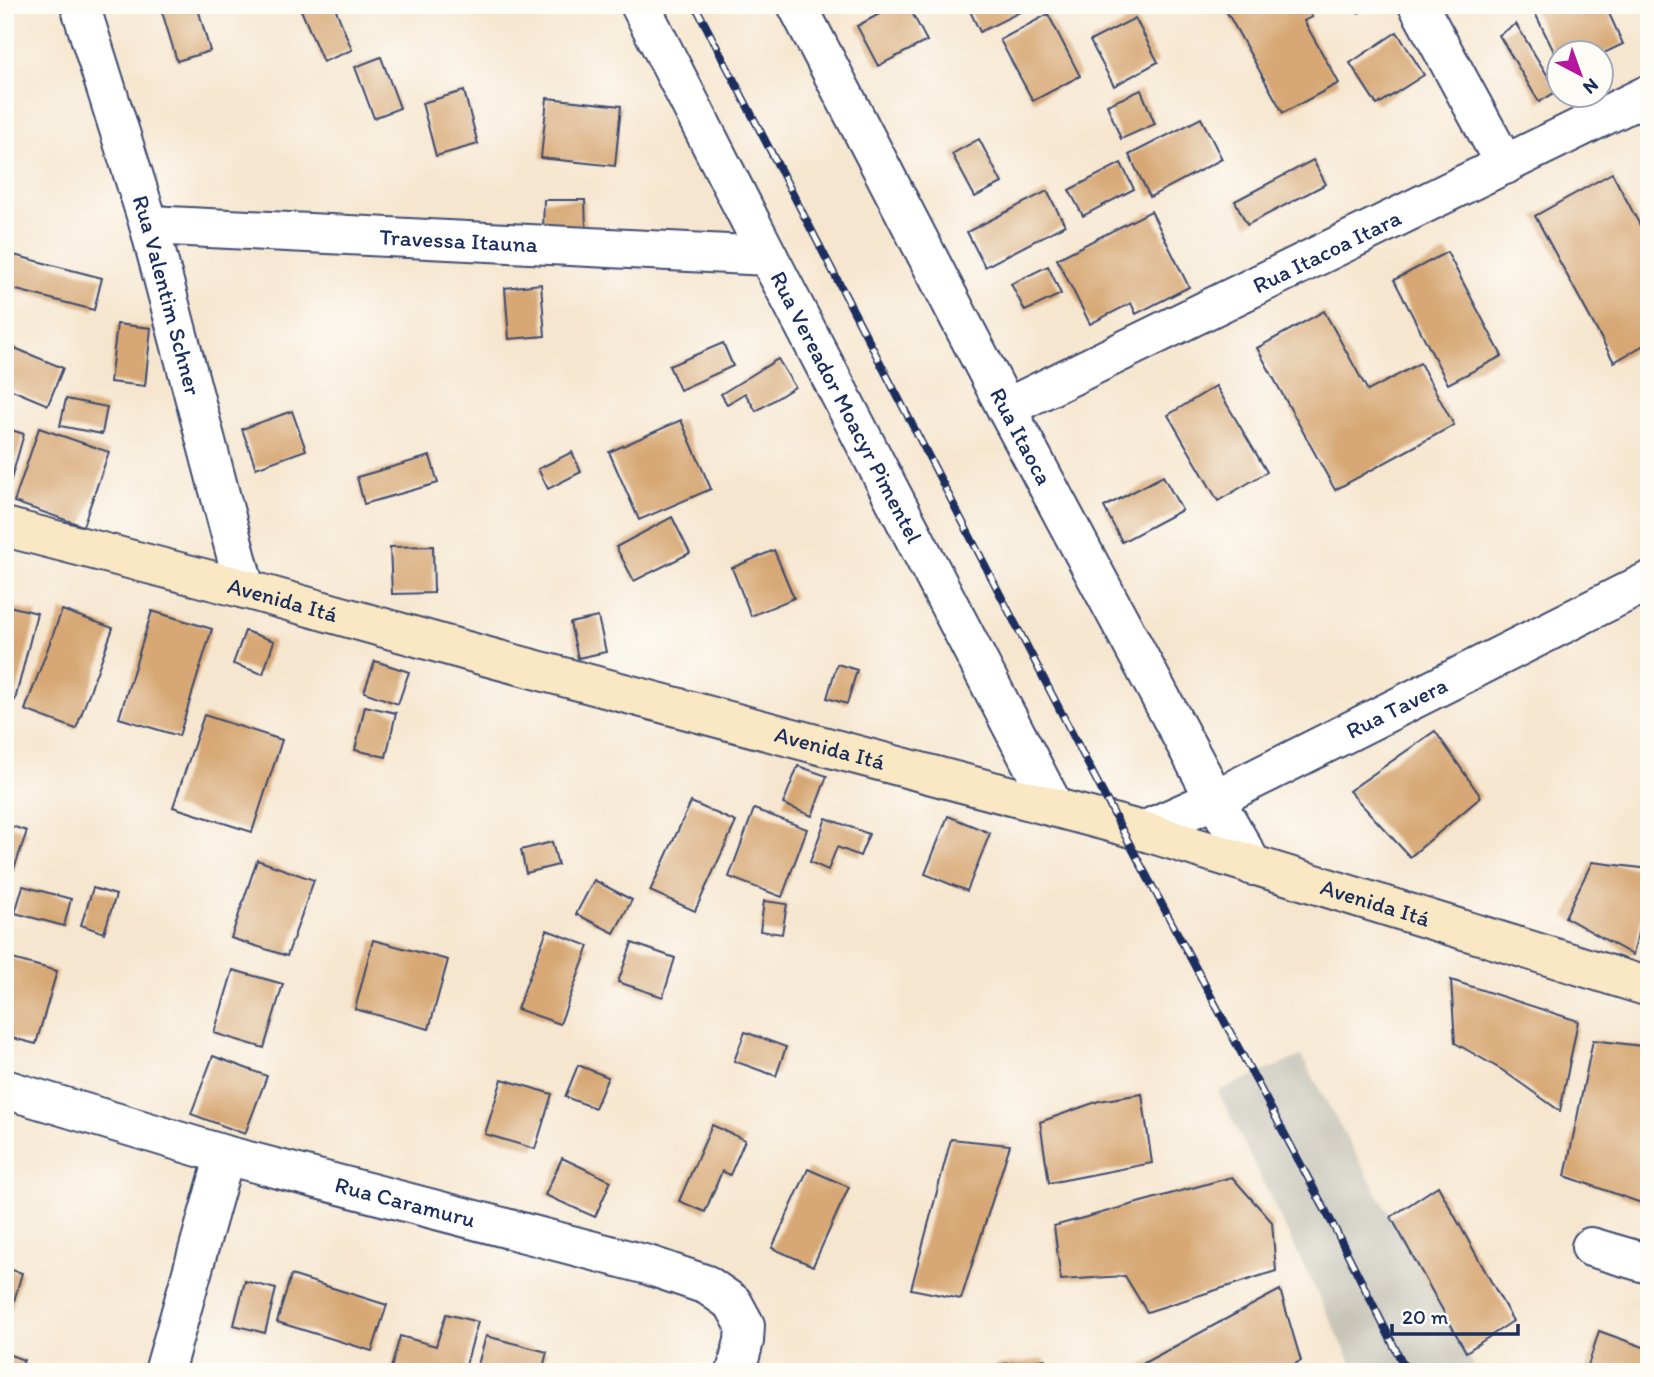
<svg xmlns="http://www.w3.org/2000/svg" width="1654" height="1377" font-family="Itim,sans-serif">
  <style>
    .industrial { fill: #c8c4b8 }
    .building { fill: #d7a875 }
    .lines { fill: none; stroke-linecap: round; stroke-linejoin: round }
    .street-casing { stroke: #3c4a6f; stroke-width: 42 }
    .secondary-casing { stroke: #3c4a6f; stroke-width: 42 }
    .street { stroke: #fff; stroke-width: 38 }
    .secondary { stroke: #fae7c3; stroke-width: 38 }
    .rail-casing { stroke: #1b2f5e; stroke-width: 8 }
    .rail { stroke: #fdfcf7; stroke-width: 5; stroke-dasharray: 16; stroke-linecap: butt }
    .labels { text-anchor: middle; stroke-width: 6; stroke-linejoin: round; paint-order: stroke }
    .street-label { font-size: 23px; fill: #1b2f5e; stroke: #fdfcf7 }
  </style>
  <rect width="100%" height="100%" fill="#fdfcf7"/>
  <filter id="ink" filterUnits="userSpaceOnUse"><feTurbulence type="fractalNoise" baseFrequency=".0143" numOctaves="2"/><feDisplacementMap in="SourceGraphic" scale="14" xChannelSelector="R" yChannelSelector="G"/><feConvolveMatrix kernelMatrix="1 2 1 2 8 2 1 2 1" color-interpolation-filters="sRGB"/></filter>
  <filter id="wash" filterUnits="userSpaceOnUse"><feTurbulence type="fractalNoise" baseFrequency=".00686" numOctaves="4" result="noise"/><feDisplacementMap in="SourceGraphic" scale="28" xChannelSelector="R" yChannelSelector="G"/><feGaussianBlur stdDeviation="1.57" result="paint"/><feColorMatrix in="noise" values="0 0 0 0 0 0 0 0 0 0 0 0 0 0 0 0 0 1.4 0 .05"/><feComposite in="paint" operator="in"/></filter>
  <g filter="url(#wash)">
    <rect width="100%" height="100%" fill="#f6e6cf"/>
    <path class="industrial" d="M1301,1056L1477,1372H1356L1218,1091Z"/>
    <g id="blocks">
      <g class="building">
        <path d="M160,5H197L210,51L177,61Z"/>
        <path d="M312,5H334L352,50L323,62L301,10Z"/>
        <path d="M896,5H908L927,41L878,66L857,26Z"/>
        <path d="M967,5H1029L1030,7L980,32Z"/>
        <path d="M1223,5H1251L1255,12L1267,5H1306L1312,17L1304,21L1339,83L1283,113Z"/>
        <path d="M1354,5H1375L1358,13Z"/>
        <path d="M1531,5H1615L1607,9L1623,44L1602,54V52H1560V64Z"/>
        <path d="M1048,14L1080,76L1033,101L1000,40Z"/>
        <path d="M1135,18L1158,62L1114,86L1090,41Z"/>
        <path d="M1516,24L1557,91L1539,102L1499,35Z"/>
        <path d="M1397,32L1424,75L1377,105L1350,63Z"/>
        <path d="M381,57L400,108L374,118L355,67Z"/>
        <path d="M1141,90L1155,124L1121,139L1107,105Z"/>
        <path d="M464,91L478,144L436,156L422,103Z"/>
        <path d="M547,98L621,106L615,166L541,158Z"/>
        <path d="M1201,118L1222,159L1150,197L1129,155Z"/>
        <path d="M979,139L1002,183L975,197L952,154Z"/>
        <path d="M1313,160L1326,184L1247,225L1235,201Z"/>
        <path d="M1121,163L1134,189L1083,216L1069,190Z"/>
        <path d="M1612,173L1649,242V342L1614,362L1535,216Z"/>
        <path d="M1047,191L1065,225L985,267L967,232Z"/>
        <path d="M544,200H585L586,230H543Z"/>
        <path d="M1151,211L1189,287L1136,314L1131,303L1090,324L1057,259Z"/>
        <path d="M1447,252L1502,356L1448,384L1394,280Z"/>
        <path d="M6,253L102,278L94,310L5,287Z"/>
        <path d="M1048,266L1061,294L1025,311L1011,284Z"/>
        <path d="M541,284L545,336L509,339L505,288Z"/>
        <path d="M1324,311L1368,391L1420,363L1454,425L1335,490L1257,348Z"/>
        <path d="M117,324L151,328L145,386L110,382Z"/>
        <path d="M723,343L733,366L680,390L669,366Z"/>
        <path d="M5,344L63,368L48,405L5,387Z"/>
        <path d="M778,359L795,387L756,411L745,393L727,404L721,394Z"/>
        <path d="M1216,386L1267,472L1218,501L1168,415Z"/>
        <path d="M66,399L107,407L102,434L60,426Z"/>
        <path d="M292,411L306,450L256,468L242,429Z"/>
        <path d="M681,420L711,489L639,520L609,452Z"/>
        <path d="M5,428L24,434L6,497H5Z"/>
        <path d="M39,428L109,452L83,526L14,502Z"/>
        <path d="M572,452L581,472L548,489L538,469Z"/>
        <path d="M430,456L438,483L364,504L357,477Z"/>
        <path d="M1163,476L1182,510L1122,542L1104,507Z"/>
        <path d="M672,517L690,553L634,581L616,547Z"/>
        <path d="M433,546L434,593L392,594L390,547Z"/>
        <path d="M774,550L794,598L751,616L732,568Z"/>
        <path d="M5,605L37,613L15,700L5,698Z"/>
        <path d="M62,610L113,628L76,729L25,710Z"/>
        <path d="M152,611L212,629L179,736L119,718Z"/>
        <path d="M598,617L606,652L578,658L570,623Z"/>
        <path d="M245,631L274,641L263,674L233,664Z"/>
        <path d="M375,661L409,672L398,704L364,692Z"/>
        <path d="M837,664L857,670L847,704L827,698Z"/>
        <path d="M365,706L396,713L386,757L355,750Z"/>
        <path d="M204,715L282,740L252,832L173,807Z"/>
        <path d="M1435,731L1481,797L1410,857L1349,791Z"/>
        <path d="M798,766L827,776L812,816L783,804Z"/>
        <path d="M691,802L736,822L695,911L650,891Z"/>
        <path d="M754,809L807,829L782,897L729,877Z"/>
        <path d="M948,816L990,833L967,891L925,874Z"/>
        <path d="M826,818L869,834L860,856L837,847L828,870L810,862Z"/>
        <path d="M5,824L27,831L12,875L5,872Z"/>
        <path d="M552,842L558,865L526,873L521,850Z"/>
        <path d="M257,860L314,880L287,956L231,938Z"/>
        <path d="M1592,862L1649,869V885L1633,955L1565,917Z"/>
        <path d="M594,880L632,900L614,933L576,914Z"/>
        <path d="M23,886L71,899L64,926L15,913Z"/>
        <path d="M93,888L116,895L104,933L81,925Z"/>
        <path d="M764,901L787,904L782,934L760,931Z"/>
        <path d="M547,930L589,946L560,1024L517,1009Z"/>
        <path d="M373,940L448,960L429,1029L355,1009Z"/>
        <path d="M632,943L675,958L663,997L618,982Z"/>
        <path d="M5,957L57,971L36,1044L5,1036V1019L8,1008L5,1007Z"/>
        <path d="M233,970L283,984L264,1048L214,1033Z"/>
        <path d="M1451,980L1578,1021L1560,1111L1502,1070L1455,1043Z"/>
        <path d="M745,1032L786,1047L776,1076L734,1061Z"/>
        <path d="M1593,1040L1649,1047V1198L1647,1205L1565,1176Z"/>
        <path d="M213,1056L267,1076L245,1134L191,1114Z"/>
        <path d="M578,1065L608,1077L595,1108L565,1097Z"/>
        <path d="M502,1079L552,1094L535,1149L485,1134Z"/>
        <path d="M1142,1094L1152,1163L1049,1183L1040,1122L1099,1101Z"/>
        <path d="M712,1125L745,1140L730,1175L722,1171L705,1212L679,1201Z"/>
        <path d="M951,1139L1010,1145L961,1299L911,1289Z"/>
        <path d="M562,1158L611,1181L595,1217L545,1195Z"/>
        <path d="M808,1169L849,1187L813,1266L772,1248Z"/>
        <path d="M1232,1177L1272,1222L1276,1271L1147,1312L1125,1276L1061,1280L1054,1226Z"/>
        <path d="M1438,1186L1513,1321L1466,1352L1391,1217Z"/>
        <path d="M5,1268L22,1273L6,1329H5Z"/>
        <path d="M291,1275L387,1305L372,1351L277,1322Z"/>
        <path d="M245,1281L276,1289L265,1333L234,1325Z"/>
        <path d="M1280,1290L1301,1361L1278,1372H1127Z"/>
        <path d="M446,1314L478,1322L464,1372H390L400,1336L436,1346Z"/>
        <path d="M1599,1331L1649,1349V1372H1586Z"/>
        <path d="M486,1336L547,1352L542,1372H476Z"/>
        <path d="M5,1353L24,1360L19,1372H5Z"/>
        <path d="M1045,1359L1046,1372H996V1365Z"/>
      </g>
    </g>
  </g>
  <g filter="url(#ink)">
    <use href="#blocks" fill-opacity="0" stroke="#3c4a6f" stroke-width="2"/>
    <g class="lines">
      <defs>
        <g id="street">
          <path id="s1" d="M80,5L149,225L245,589"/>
          <path id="s2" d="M640,5L768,256L1054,807"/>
          <path id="s3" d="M797,5L1006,408L1215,799L1253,866"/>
          <path d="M1418,5L1505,165"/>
          <path id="s4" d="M149,225L768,256"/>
          <path id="s5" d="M1006,408L1649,94"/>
          <path id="s6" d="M1143,831L1215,799L1649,581"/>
          <path id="s7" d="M5,1089L225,1155L648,1265L707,1285L733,1303L745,1325L744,1341L736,1372"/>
          <path d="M1591,1247L1649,1264"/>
          <path d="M164,1372L225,1155"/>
        </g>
        <g id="secondary">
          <path id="s8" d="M5,527L245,589L492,658L1143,831L1649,987"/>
        </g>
      </defs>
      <use href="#street" class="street-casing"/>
      <use href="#secondary" class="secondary-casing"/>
      <use href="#street" class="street"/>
      <use href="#secondary" class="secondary"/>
      <defs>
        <path id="rail" d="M695,5L1119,824L1331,1221L1407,1372"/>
      </defs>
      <use href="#rail" class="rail-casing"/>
      <use href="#rail" class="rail"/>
    </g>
  </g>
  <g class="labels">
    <g class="street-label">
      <text dy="8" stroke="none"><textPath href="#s4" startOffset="310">Travessa Itauna</textPath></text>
      <text dy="8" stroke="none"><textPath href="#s5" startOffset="357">Rua Itacoa Itara</textPath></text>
      <text dy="8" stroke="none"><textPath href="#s1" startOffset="303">Rua Valentim Schner</textPath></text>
      <text dy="8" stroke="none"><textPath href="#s2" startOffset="452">Rua Vereador Moacyr Pimentel</textPath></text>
      <text dy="8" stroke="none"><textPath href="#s3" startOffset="486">Rua Itaoca</textPath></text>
      <text dy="8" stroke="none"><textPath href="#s8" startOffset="287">Avenida Itá</textPath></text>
      <text dy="8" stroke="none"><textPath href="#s6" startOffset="282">Rua Tavera</textPath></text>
      <text dy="8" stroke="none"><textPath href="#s8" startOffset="854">Avenida Itá</textPath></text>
      <text dy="8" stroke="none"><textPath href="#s8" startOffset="1421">Avenida Itá</textPath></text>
      <text dy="8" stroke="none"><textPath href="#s7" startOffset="416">Rua Caramuru</textPath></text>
    </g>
  </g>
  <rect width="1654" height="1377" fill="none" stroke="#fdfcf7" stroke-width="28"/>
  <g transform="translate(1580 74) rotate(139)"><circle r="33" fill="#fdfcf7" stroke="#a3aaba" stroke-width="2"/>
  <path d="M0-5L12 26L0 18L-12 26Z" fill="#b5179e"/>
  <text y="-10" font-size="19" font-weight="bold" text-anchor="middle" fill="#1b2f5e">N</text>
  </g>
  <path d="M1392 1324v10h126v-10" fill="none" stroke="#1b2f5e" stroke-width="3.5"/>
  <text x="1402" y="1324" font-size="21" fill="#1b2f5e" stroke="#fdfcf7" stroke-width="5" paint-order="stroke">20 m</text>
</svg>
